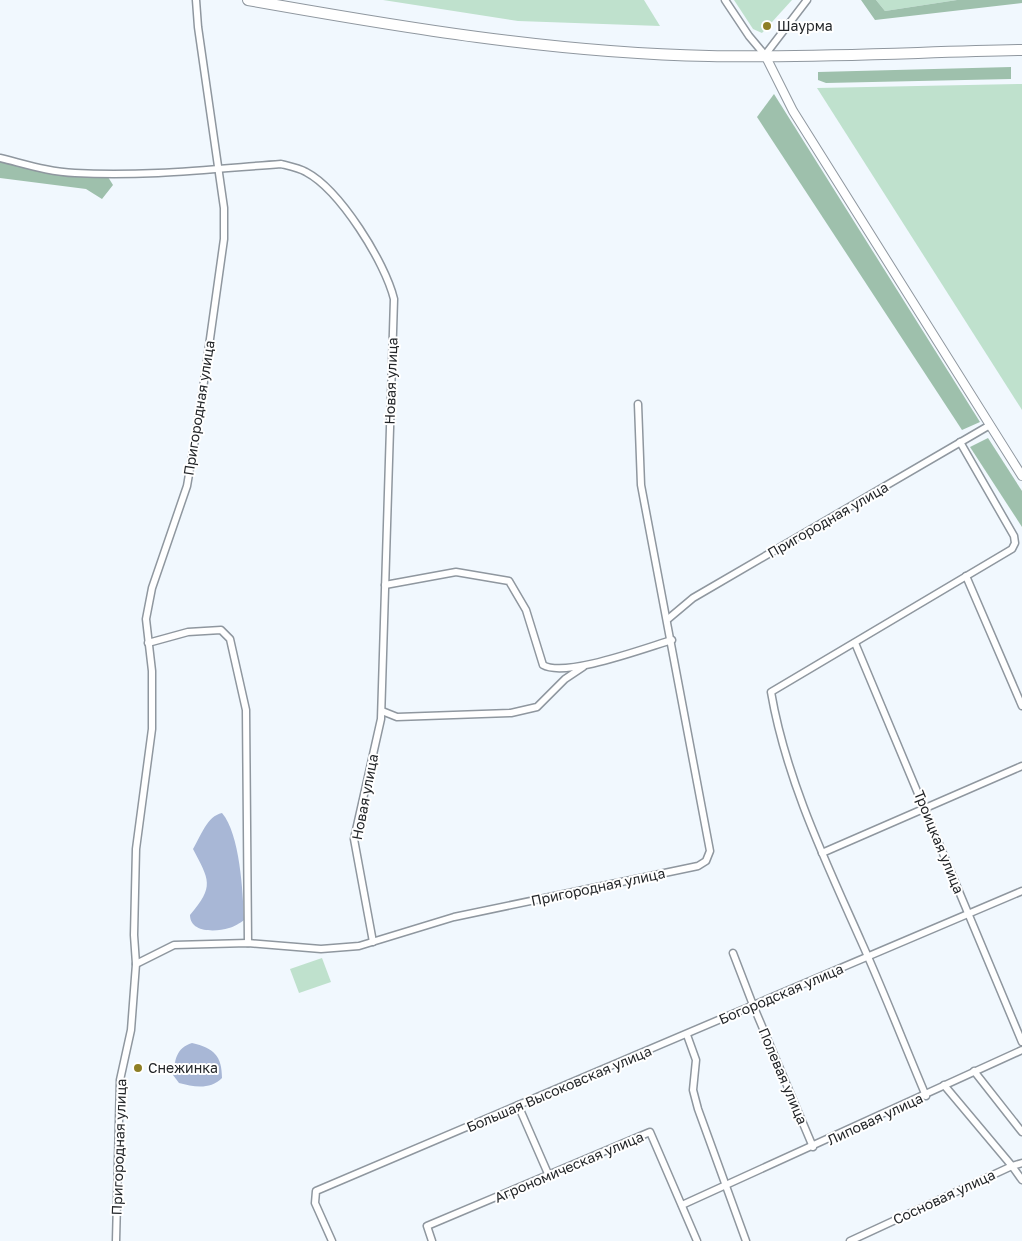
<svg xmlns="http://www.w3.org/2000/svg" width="1022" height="1241" font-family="'Golos Text',sans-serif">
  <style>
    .green { fill: #bfe1cd }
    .forest { fill: #9ec0ac }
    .water { fill: #a8b7d6 }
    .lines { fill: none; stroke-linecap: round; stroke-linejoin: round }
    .minor-casing { stroke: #8f979f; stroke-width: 9 }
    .tertiary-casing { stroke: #8f979f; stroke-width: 10 }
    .primary-casing { stroke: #8f979f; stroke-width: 12 }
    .minor { stroke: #fff; stroke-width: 6 }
    .tertiary { stroke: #fff; stroke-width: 8 }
    .primary { stroke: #fff; stroke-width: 10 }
    .poi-dot { fill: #8e7f26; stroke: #fff; stroke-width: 2 }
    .labels { text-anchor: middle; stroke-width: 4; stroke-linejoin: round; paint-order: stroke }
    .poi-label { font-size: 14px; fill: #232629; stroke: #fff; text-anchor: start }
    .street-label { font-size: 14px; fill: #232629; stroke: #fff }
  </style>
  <rect width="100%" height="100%" fill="#f1f8fe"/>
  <g class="green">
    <path d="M383,0H644L660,26L518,21Z"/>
    <path d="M734,0H792L762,33L753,29Z"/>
    <path d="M876,0H957L885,11Z"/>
    <path d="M1022,84V410L817,88Z"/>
    <path d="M322,958L331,982L299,993L290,969Z"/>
  </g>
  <g class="forest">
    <path d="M861,0H876L885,11L957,0H1022V3L875,20Z"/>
    <path d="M1011,67V79L826,83L818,80V72Z"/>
    <path d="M774,94L980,422L962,430L757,117Z"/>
    <path d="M0,160L108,177L113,185L102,199L86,189L0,178Z"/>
    <path d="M988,438L1022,491V527L970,447Z"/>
  </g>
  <g class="water">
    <path d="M222,813C240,834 243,892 244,920C240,923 234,927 229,928C216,932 190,933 190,915C215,886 209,880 193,849C201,836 207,816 222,813Z"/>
    <path d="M192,1043C214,1048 222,1056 222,1078C210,1090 194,1087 179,1083L173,1075C175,1060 176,1048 192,1043Z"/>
  </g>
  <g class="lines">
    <defs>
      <g id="minor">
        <path d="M725,0L749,36L765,55L807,0"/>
        <path d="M0,158C25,164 49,172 75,173C143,177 213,169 281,164C289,166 299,168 306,172C340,190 385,262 394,299L381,719L354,839L373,942"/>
        <path d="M966,576L1022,706"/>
        <path d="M385,585L456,572L509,581L526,610L543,665C565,678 645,648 672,640"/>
        <path d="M668,619L693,598L990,425"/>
        <path d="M148,643L188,632L221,630L230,639L246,710L248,943"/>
        <path d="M855,643L1022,1042"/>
        <path d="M382,711L397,717L511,713L537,707L565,679L583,667"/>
        <path d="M822,853L1022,766"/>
        <path d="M733,953L753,1005L813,1147"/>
        <path d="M136,964L174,945L248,943L321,949L359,946L454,917L698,866L706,861L710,851L641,485L638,404"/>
        <path d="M687,1035L696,1060L693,1090L698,1109L746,1241"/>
        <path d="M974,1071L1022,1132"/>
        <path d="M926,1096C904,1044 884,992 861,941C825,860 786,779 771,692L1012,549L1015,543L1014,536L960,442"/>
        <path d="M518,1105L549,1176"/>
        <path d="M1022,1163L1012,1166L1022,1180"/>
        <path d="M682,1205L1022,1050"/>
        <path d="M116,1241L120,1080L131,1030L136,964L134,935L136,849L152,729V671L146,619L152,588L187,486L200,410L224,239V208L198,27L196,0"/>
        <path d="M332,1241L315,1203L316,1191L1022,891"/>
        <path d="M432,1241L427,1226L650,1132L697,1241"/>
        <path d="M850,1241L1012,1166L944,1085"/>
      </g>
      <path id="tertiary" d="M765,55L793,111L1022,476"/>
      <path id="primary" d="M248,0C400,27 554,53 709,56C813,58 918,52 1022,50"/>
    </defs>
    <use href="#minor" class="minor-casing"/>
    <use href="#tertiary" class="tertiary-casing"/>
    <use href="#primary" class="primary-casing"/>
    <use href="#minor" class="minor"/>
    <use href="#tertiary" class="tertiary"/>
    <use href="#primary" class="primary"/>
  </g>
  <g class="poi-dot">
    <circle cx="767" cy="26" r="5"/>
    <circle cx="138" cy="1068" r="5"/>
  </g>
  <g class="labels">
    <g class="poi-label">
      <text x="777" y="31">Шаурма</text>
      <text x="148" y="1073">Снежинка</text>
    </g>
    <g class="street-label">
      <text transform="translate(391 381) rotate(-88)" y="5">Новая улица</text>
      <text transform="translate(199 408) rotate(-81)" y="5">Пригородная улица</text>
      <text transform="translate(828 520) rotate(-30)" y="5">Пригородная улица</text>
      <text transform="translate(365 797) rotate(-79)" y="5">Новая улица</text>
      <text transform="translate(939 842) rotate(68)" y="5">Троицкая улица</text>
      <text transform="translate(598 887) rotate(-12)" y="5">Пригородная улица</text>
      <text transform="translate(781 994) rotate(-23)" y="5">Богородская улица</text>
      <text transform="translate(783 1076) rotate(67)" y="5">Полевая улица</text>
      <text transform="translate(559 1089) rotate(-23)" y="5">Большая Высоковская улица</text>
      <text transform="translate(875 1119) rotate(-25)" y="5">Липовая улица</text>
      <text transform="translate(119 1147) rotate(-88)" y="5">Пригородная улица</text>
      <text transform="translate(569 1167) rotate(-23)" y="5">Агрономическая улица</text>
      <text transform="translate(944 1197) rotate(-25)" y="5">Сосновая улица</text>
    </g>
  </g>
</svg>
